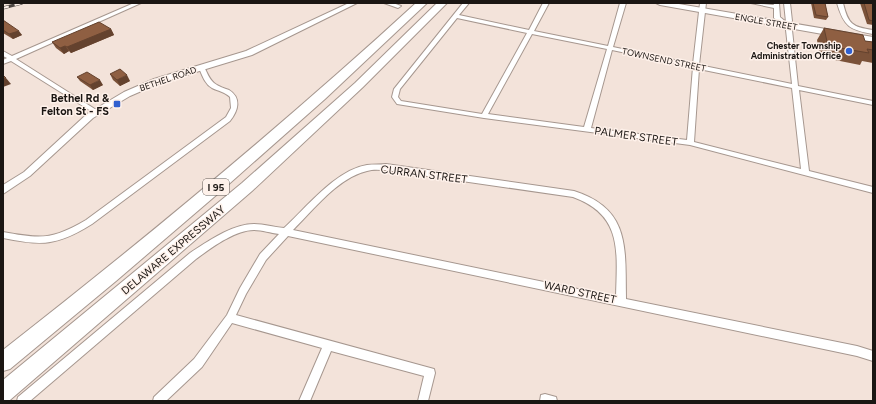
<svg xmlns="http://www.w3.org/2000/svg" width="876" height="404" font-family="Figtree,sans-serif">
  <style>
    .lines { fill: none; stroke-linecap: round; stroke-linejoin: round }
    .minor-casing { stroke: #a6978f; stroke-width: 2 }
    .tertiary-casing { stroke: #a6978f; stroke-width: 2 }
    .secondary-casing { stroke: #a6978f; stroke-width: 2 }
    .motorway-casing { stroke: #a6978f; stroke-width: 2 }
    .minor { fill: #fff; fill-rule: evenodd }
    .tertiary { fill: #fff; fill-rule: evenodd }
    .secondary { fill: #fff; fill-rule: evenodd }
    .motorway { fill: #fff; fill-rule: evenodd }
    .rail-casing { stroke: #4d4642; stroke-width: 3 }
    .rail { stroke: #fef1ea; stroke-width: 2; stroke-dasharray: 6; stroke-linecap: butt }
    .wall { fill: #7b5239 }
    .shaded-wall { fill: #64422e }
    .building { fill: #8f5f42; stroke: #64422e }
    .poi-dot { fill: #3160cf; stroke: #fef1ea; stroke-width: 1.5 }
    .labels { text-anchor: middle; stroke-width: 3; stroke-linejoin: round; paint-order: stroke }
    .far-street-label { font-size: 9px; fill: #1b1613; stroke: #fef1ea }
    .far-poi-label { font-size: 9px; font-weight: bold; fill: #1b1613; stroke: #fef1ea; text-anchor: end }
    .shield { fill: #fef1ea; stroke: #5f5854; stroke-width: 1 }
    .shield-label { font-size: 10px; font-weight: bold; fill: #1b1613 }
    .poi-label { font-size: 11px; font-weight: bold; fill: #1b1613; stroke: #fef1ea; text-anchor: end }
    .street-label { font-size: 11px; fill: #1b1613; stroke: #fef1ea }
  </style>
  <rect width="100%" height="100%" fill="#f3e3da"/>
  <g class="lines">
    <defs>
      <g id="minor">
        <path d="M134,3H141L16,59L98,111V113H94L11,61L3,64V60L7,58L3,56V51L12,56Z"/>
        <path d="M384,3H393L401,6L398,8Z"/>
        <path d="M463,3H469L459,15L529,30L543,3H549L534,31L608,46L620,3H626L613,47L693,64L700,3H706L699,65L792,84L786,30L785,26L774,18V8L751,3L774,5L773,3H779L780,17L786,22L784,3H790L792,21L790,25L792,30L798,86L873,101V105L799,90L809,171L873,187V193L690,145L484,118L397,104L392,97L394,89ZM457,18L527,33L482,114L401,101L398,97L400,89ZM532,34L607,49L584,127L488,114ZM612,50L693,67L687,140L591,128ZM699,69L792,88L801,169L694,142Z"/>
        <path d="M837,3H843C848,24 852,27 873,30V34C850,30 844,27 837,3Z"/>
        <path d="M202,66L204,67C207,72 209,79 214,83C219,87 224,88 229,90C242,98 238,111 230,121L92,224C57,246 42,246 3,238V232C41,239 52,240 86,220L226,117L231,108L230,97C225,92 218,91 212,88C205,84 202,75 199,68Z"/>
        <path d="M386,164L574,191C631,209 625,249 626,299L857,346L873,351V361L857,356L288,236L266,260L246,294L236,315L434,369L435,373L428,401H418L424,376L331,351L310,401H299L322,348L232,323L202,367L166,401H153L154,397L194,359L227,315L240,288L260,254L279,234C271,233 262,230 254,230C235,230 211,248 196,259L30,401H17L18,397L190,253C207,242 232,224 254,224C264,224 274,227 284,228C307,207 336,170 367,165C373,164 380,165 386,164ZM386,170L573,197C623,215 617,252 616,297L293,230C313,210 339,177 367,171C373,169 380,170 386,170Z"/>
        <path d="M545,394L556,397L557,401H540L541,395Z"/>
      </g>
      <path id="tertiary" d="M349,3H357L252,55L160,83L130,96L93,118L30,176L3,194V185L24,172L87,114L124,92L154,79L246,51Z"/>
      <path id="secondary" d="M656,3H673L873,37V43L660,5Z"/>
      <g id="motorway">
        <path d="M416,3H427L325,99L221,191L116,281L10,369L3,371V350C145,239 283,125 416,3Z"/>
        <path d="M437,3H447L363,87L252,191L10,400L3,401V380L242,183L355,83Z"/>
      </g>
    </defs>
    <use href="#minor" class="minor-casing"/>
    <use href="#tertiary" class="tertiary-casing"/>
    <use href="#secondary" class="secondary-casing"/>
    <use href="#motorway" class="motorway-casing"/>
    <use href="#minor" class="minor"/>
    <use href="#tertiary" class="tertiary"/>
    <use href="#secondary" class="secondary"/>
    <use href="#motorway" class="motorway"/>
    <defs>
      <path id="rail" d="M3,8L22,3"/>
    </defs>
    <use href="#rail" class="rail-casing"/>
    <use href="#rail" class="rail"/>
  </g>
  <g class="wall">
    <path d="M811,3H825L828,17L826,20L814,18Z"/>
    <path d="M860,3H873V25L867,24Z"/>
    <path d="M3,20L22,35L13,39L3,33Z"/>
    <path d="M824,28L865,41L873,42V63L862,61L860,65L820,57L817,40Z"/>
    <path d="M111,29L114,35L71,53L69,51L64,54L56,48L52,42Z"/>
    <path d="M110,74L130,81L120,86L113,80Z"/>
    <path d="M77,77L103,85L93,90L80,81Z"/>
  </g>
  <g class="shaded-wall">
    <path d="M111,29L114,35L71,53L67,47Z"/>
    <path d="M19,31L22,35L13,39L9,34Z"/>
    <path d="M65,46L69,51L64,54L60,48Z"/>
    <path d="M127,75L130,81L120,86L117,80Z"/>
    <path d="M6,78L11,84L3,87V79Z"/>
    <path d="M100,80L103,85L93,90L90,85Z"/>
  </g>
  <g class="building">
    <path d="M813,3H825L828,17L816,15Z"/>
    <path d="M864,3H873V21L869,20Z"/>
    <path d="M3,20L19,31L9,34L3,30Z"/>
    <path d="M99,22L111,29L67,47L65,46L60,48L52,42Z"/>
    <path d="M824,28L863,35L865,41L873,42V50L867,49L869,53L828,46Z"/>
    <path d="M120,69L127,75L117,80L110,74Z"/>
    <path d="M87,72L100,80L90,85L77,77Z"/>
    <path d="M3,75L6,78L3,79Z"/>
  </g>
  <g class="poi-dot">
    <circle cx="849" cy="51" r="4"/>
    <rect x="113" y="100" width="8" height="8" rx="2"/>
  </g>
  <g class="labels">
    <g class="far-street-label">
      <text transform="translate(766 22) rotate(10)" y="3">ENGLE STREET</text>
      <text transform="translate(664 60) rotate(12)" y="3">TOWNSEND STREET</text>
      <text transform="translate(168 79) rotate(-19)" y="3">BETHEL ROAD</text>
    </g>
    <g class="far-poi-label">
      <text x="841" y="49">Chester Township<tspan x="841" dy="10">Administration Office</tspan></text>
    </g>
    <rect class="shield" x="203" y="179" width="26" height="16" rx="3"/>
    <g class="shield-label">
      <text x="216" y="191">I 95</text>
    </g>
    <g class="poi-label">
      <text x="109" y="102">Bethel Rd &amp;<tspan x="109" dy="13">Felton St - FS</tspan></text>
    </g>
    <g class="street-label">
      <text transform="translate(636 136) rotate(8)" y="4">PALMER STREET</text>
      <text transform="translate(424 174) rotate(7)" y="4">CURRAN STREET</text>
      <text transform="translate(173 250) rotate(-40)" y="4">DELAWARE EXPRESSWAY</text>
      <text transform="translate(580 292) rotate(12)" y="4">WARD STREET</text>
    </g>
  </g>
  <rect width="876" height="404" fill="none" stroke="#1b1613" stroke-width="8"/>
</svg>
